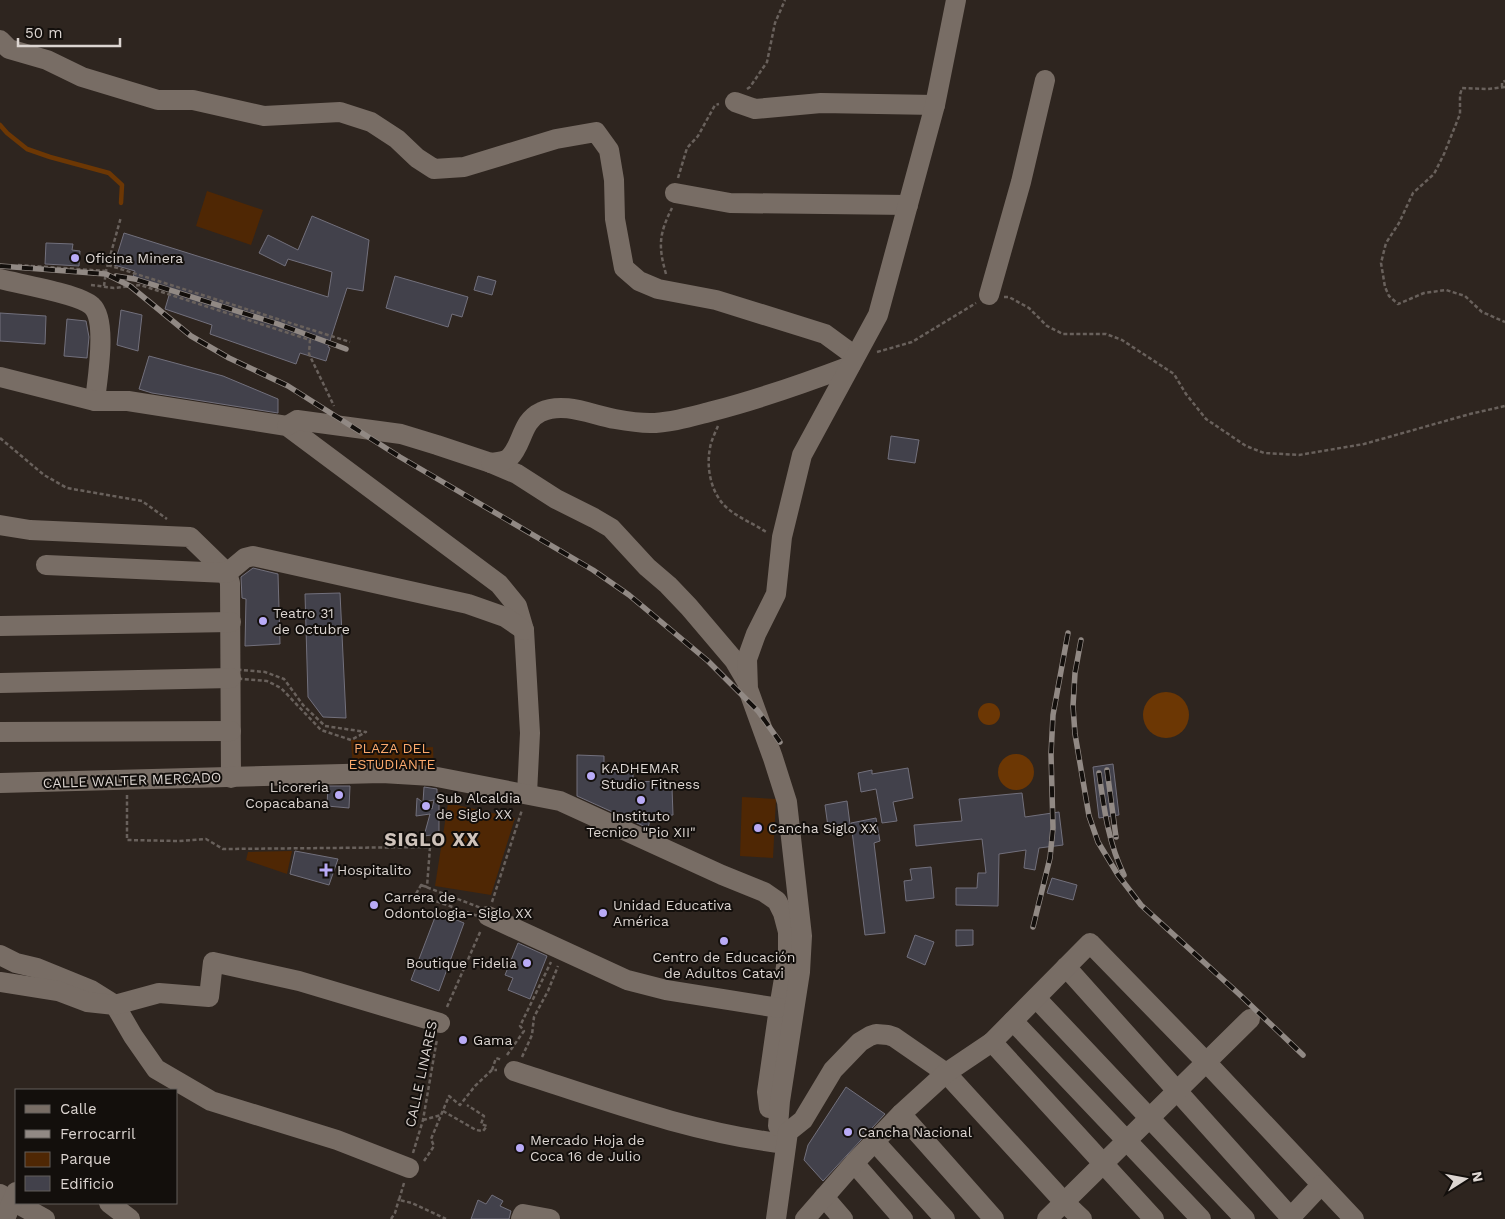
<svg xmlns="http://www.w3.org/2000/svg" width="1505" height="1219" font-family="'Work Sans',sans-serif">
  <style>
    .green { fill: #4f2704 }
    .water { fill: #6c3704 }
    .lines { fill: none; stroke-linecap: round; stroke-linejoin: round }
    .stream { stroke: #6c3704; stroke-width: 4.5 }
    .building { fill: #42414b; stroke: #72707c }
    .path { stroke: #69615c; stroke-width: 2.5; stroke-dasharray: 4 2.5; stroke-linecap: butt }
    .minor { stroke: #786d65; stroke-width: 20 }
    .rail-casing { stroke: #918984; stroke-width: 5.5 }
    .rail { stroke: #130f0c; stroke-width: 4; stroke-dasharray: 11; stroke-linecap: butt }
    .poi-dot { fill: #b9abf7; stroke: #130f0c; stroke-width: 2 }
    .labels { text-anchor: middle; stroke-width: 4; stroke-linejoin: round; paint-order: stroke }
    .poi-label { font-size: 14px; fill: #dcd5d1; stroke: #130f0c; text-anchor: start }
    .park-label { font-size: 14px; fill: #fdaa6d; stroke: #130f0c }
    .street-label { font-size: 14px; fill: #dcd5d1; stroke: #130f0c }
    .district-label { font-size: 19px; font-weight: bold; letter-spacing: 1px; fill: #cfc3bb; stroke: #130f0c }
  </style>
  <rect width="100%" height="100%" fill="#2e251f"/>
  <g class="green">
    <path d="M207,191L263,210L251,245L196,226Z"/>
    <path d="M351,740H407L408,749L433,747L434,773L353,770Z"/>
    <path d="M742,797L776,799L773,858L740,856Z"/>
    <path d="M448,803L515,818L491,895L435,886Z"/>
    <path d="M292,851L287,874L246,860L248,852Z"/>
  </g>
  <g class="water">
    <circle cx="1166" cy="715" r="23"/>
    <circle cx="989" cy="714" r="11"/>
    <circle cx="1016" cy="772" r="18"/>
  </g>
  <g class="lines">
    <path class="stream" d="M0,125L7,133L27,149L50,157L109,173L122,185L121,203"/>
  </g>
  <g class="building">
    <path d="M312,216L369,240L363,291L347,288L328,347L330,348L326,361L300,353L296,364L210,334L212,325L165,309L170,292L132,280L135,271L114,265L124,233L328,297L332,272L288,259L285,266L259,253L268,235L298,250Z"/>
    <path d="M46,243L73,244L72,250L80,251L79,266L45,264Z"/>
    <path d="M395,276L468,297L462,317L452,314L448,327L386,308Z"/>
    <path d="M478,276L496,281L492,295L474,290Z"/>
    <path d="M121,310L142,315L138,351L117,345Z"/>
    <path d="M0,313L46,316L45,344L0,341Z"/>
    <path d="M67,319L86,321L89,337L87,358L64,356Z"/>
    <path d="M149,356L223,376L278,399V413L152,393L139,389Z"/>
    <path d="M891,436L919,440L915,463L888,459Z"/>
    <path d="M253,568L278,574L280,644L245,646L246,599L242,598L241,577Z"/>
    <path d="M340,593L346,718L323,717L308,697L305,594Z"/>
    <path d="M577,755L604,756V771L633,770V782L660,781V789L672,788L673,815L651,816L648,828L577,796Z"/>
    <path d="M1113,764L1119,815L1099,818L1093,767Z"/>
    <path d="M908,768L913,798L893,802L897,821L882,823L876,789L861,792L858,773L872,770V774Z"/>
    <path d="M328,786H350L349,808L327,806Z"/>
    <path d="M424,787L437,789V793H439V834L424,836L430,814L416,816L417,798L432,809L434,800L423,802Z"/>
    <path d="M1022,793L1025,817L1059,812L1063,845L1039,848L1035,870L1024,868L1026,850L999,854L998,906L956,905V888H977L978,873H986L982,839L916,846L914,825L962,821L959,799Z"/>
    <path d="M847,801L851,832L829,834L825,805Z"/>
    <path d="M876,818L880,841L874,843L885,933L865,935L851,823Z"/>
    <path d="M295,851L338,859L329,885L290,874Z"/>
    <path d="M931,867L934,898L906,901L904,881L912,880L910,869Z"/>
    <path d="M1052,878L1077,885L1073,900L1047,893Z"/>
    <path d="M437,912L464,923L439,991L411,980Z"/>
    <path d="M956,930H973V945L956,946Z"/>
    <path d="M915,935L934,942L925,965L907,957Z"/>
    <path d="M518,943L547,956L530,999L508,990L513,978L505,975Z"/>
    <path d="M846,1087L885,1114L823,1181L804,1160L808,1145Z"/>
    <path d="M492,1195L503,1201L500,1206L511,1211L509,1219H471L478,1200L486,1204Z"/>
  </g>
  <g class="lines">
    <g class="path">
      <path d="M1502,87V82L1505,81"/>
      <path d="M1505,87L1488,89L1462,88L1460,95V114L1444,154L1434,174L1413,193L1399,223L1386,243L1381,263L1385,287L1389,296L1398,304L1424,293L1446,290L1465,296L1482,312L1505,322"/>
      <path d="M747,89L750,87L767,62L775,23L785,0"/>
      <path d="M678,178L687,148L698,136L715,105L719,104"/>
      <path d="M18,265L106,271"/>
      <path d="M108,265L350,342"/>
      <path d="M666,274C658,246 659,234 672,208"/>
      <path d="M91,285L114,288L140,285L310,340L309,354L334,406"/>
      <path d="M104,286L106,271L121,217"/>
      <path d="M1004,297H1009L1029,308L1047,326L1063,334H1106L1122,340L1174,374L1186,394L1206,419L1246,446L1264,453L1299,455L1364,444L1470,414L1505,406"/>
      <path d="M877,352L912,342L976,303"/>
      <path d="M718,426C715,433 711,441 710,448C706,468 711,493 726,507C738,518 753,523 766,532"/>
      <path d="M0,438L44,475L67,488L142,501L167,519"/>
      <path d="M231,669L265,672L284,679L303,705L325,726L366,732L351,740L321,730L281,688L267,681L231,678Z"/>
      <path d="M127,795V840L179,841L206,839L223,849L430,847L427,887L421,885"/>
      <path d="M421,885L489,911L486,919L416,894Z"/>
      <path d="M492,902L522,810"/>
      <path d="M447,1007L481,930"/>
      <path d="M507,1055L524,1031L520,1026L551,962"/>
      <path d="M522,1057L532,1035L534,1017L548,991L558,966"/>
      <path d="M492,1070L496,1058L502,1060"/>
      <path d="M443,1111L476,1130L483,1131L487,1126L481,1124L484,1116L467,1105"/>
      <path d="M423,1120L441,1115"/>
      <path d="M413,1153L423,1120L437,1039"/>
      <path d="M424,1161L434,1146L431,1139L449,1096L460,1105L475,1086L492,1070H497"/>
      <path d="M404,1183L399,1200L412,1203L446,1219"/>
      <path d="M391,1219L395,1213L399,1199"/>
    </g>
    <g class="minor">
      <path d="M0,40L9,49L47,60L82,77L158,100H193L264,116L340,112L371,122L397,139L417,158L434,169L464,167L556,139L596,132L609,150L614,180L615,219L624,268L639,281L658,289L716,300L806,328L825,334L855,356"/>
      <path d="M735,102L755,109L821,103L935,105"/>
      <path d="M675,193L730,203L908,205"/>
      <path d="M0,279C19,284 80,294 92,306C108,321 97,380 95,401"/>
      <path d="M989,295L1021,182L1045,80"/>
      <path d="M0,377L95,401H128L287,426L499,584L517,606L524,630L530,733L527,794"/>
      <path d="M287,426L297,420L401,434L437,445L491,463L517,474L556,499L594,518L611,528L647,567L668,585L689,607L734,660L747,682"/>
      <path d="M491,463C497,462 504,462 509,458C523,445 521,421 541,412C564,401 592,415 615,419C626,421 639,423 650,423C671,423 693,416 713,411C760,399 805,383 850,366"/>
      <path d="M0,525L30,530L190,537L227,573L230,583L231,778"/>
      <path d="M46,565L227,573L245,558L253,556L468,604L505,617L524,630"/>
      <path d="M0,626L231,622"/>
      <path d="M0,683L231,678"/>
      <path d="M0,732L231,731"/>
      <path d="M0,783L382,773L432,776L560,801L722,875L764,892L777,901L783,913L788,932V955L779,1008L767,1092L769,1108"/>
      <path d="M488,916L627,980L666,990L779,1008"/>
      <path d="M0,955L16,963L37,968L91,990L115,1005L133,1036L156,1069L211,1101L337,1140L409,1168"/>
      <path d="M1066,967L1292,1219"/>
      <path d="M0,982L58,991L87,1002L115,1005L159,993L209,997L213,962L299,981L440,1023"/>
      <path d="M1036,998L1245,1219"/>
      <path d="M1013,1021L1201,1219"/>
      <path d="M992,1042L1154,1219"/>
      <path d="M514,1071C604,1100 692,1133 786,1144"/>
      <path d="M901,1114L994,1219"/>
      <path d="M778,1126L780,1101L800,972L802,936L787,802L773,758L748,689L747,659L756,634L776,594L782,537L802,455L878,315L935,105L956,0"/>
      <path d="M875,1142L945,1219"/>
      <path d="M854,1163L903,1219"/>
      <path d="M0,1194L45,1219"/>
      <path d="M824,1197L843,1219"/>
      <path d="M109,1203L130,1219"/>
      <path d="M5,1219L16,1192"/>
      <path d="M521,1219L523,1214L550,1219"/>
      <path d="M776,1219L788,1132L803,1120L833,1070L860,1042L870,1036L876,1034L888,1035L894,1037L946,1073L1064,1202L1082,1219"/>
      <path d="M805,1219L854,1163L901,1114L946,1073L992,1042L1090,943L1206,1062L1354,1219"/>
      <path d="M1047,1219L1250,1019"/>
      <path d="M1289,1219L1321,1185"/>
    </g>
    <defs>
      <g id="rail">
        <path d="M0,266L106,274L130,286L191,336L229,358L288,386L400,457L593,570L629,595L708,661L758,711L780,742"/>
        <path d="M116,276L135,279L278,324L346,349"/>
        <path d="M1081,640L1075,673L1073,706L1075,734L1089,816L1098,842L1118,875L1141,905L1239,994L1303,1055"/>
        <path d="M1107,770L1116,837"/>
        <path d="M1099,773C1104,808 1108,842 1124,875"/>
        <path d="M1033,927L1050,858L1053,828L1051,754L1053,715L1068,633"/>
      </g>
    </defs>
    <use href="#rail" class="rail-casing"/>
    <use href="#rail" class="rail"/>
  </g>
  <g class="poi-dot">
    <circle cx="75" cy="258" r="5"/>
    <circle cx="263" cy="621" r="5"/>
    <circle cx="591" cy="776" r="5"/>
    <circle cx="339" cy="795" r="5"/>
    <circle cx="641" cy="800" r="5"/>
    <circle cx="426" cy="806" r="5"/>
    <circle cx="758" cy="828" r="5"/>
    <path d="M323.5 862.5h5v5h5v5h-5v5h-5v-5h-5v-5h5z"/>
    <circle cx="374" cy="905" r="5"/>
    <circle cx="603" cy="913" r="5"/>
    <circle cx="724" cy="941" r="5"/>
    <circle cx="527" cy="963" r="5"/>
    <circle cx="463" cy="1040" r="5"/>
    <circle cx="848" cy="1132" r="5"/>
    <circle cx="520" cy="1148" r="5"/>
  </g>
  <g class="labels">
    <g class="poi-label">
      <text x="85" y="263">Oficina Minera</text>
      <text x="273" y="618">Teatro 31<tspan x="273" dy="16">de Octubre</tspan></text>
      <text x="601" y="773">KADHEMAR<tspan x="601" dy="16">Studio Fitness</tspan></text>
      <text x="329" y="792" text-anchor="end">Licoreria<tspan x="329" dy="16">Copacabana</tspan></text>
      <text x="436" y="803">Sub Alcaldia<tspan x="436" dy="16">de Siglo XX</tspan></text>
      <text x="641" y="821" text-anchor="middle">Instituto<tspan x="641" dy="16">Tecnico "Pio XII"</tspan></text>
      <text x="768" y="833">Cancha Siglo XX</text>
      <text x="337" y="875">Hospitalito</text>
      <text x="384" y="902">Carrera de<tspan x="384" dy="16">Odontologia- Siglo XX</tspan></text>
      <text x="613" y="910">Unidad Educativa<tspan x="613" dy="16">América</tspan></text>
      <text x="724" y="962" text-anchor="middle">Centro de Educación<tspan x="724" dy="16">de Adultos Catavi</tspan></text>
      <text x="517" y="968" text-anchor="end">Boutique Fidelia</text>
      <text x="473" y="1045">Gama</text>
      <text x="858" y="1137">Cancha Nacional</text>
      <text x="530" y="1145">Mercado Hoja de<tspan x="530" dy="16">Coca 16 de Julio</tspan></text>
    </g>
    <g class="park-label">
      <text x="392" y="753">PLAZA DEL<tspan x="392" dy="16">ESTUDIANTE</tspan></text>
    </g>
    <g class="street-label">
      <text transform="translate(132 780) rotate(-2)" y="5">CALLE WALTER MERCADO</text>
      <text transform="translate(421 1074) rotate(-78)" y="5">CALLE LINARES</text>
    </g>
    <g class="district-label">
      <text x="432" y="846">SIGLO XX</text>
    </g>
  </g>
  <rect x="15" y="1089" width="162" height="115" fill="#130f0c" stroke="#635e5b"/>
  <rect x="25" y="1105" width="25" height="8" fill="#786d65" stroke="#635e5b"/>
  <text x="60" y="1114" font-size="15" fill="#dcd5d1">Calle</text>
  <rect x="25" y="1130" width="25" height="8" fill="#918984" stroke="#635e5b"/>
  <text x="60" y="1139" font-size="15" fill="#dcd5d1">Ferrocarril</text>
  <rect x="25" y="1152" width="25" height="15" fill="#4f2704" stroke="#635e5b"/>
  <text x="60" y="1164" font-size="15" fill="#dcd5d1">Parque</text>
  <rect x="25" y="1176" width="25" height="15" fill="#42414b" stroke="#635e5b"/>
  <text x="60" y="1189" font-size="15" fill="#dcd5d1">Edificio</text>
  <g transform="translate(1465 1179) rotate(79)" stroke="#130f0c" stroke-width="4" paint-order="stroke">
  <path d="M0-4L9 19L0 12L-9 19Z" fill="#dcd5d1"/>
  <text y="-8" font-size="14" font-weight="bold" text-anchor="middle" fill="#dcd5d1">N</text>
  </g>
  <path d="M18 38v8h102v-8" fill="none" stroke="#dcd5d1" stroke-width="2.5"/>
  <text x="25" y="38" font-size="15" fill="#dcd5d1" stroke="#130f0c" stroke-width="4" paint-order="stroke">50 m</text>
</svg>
